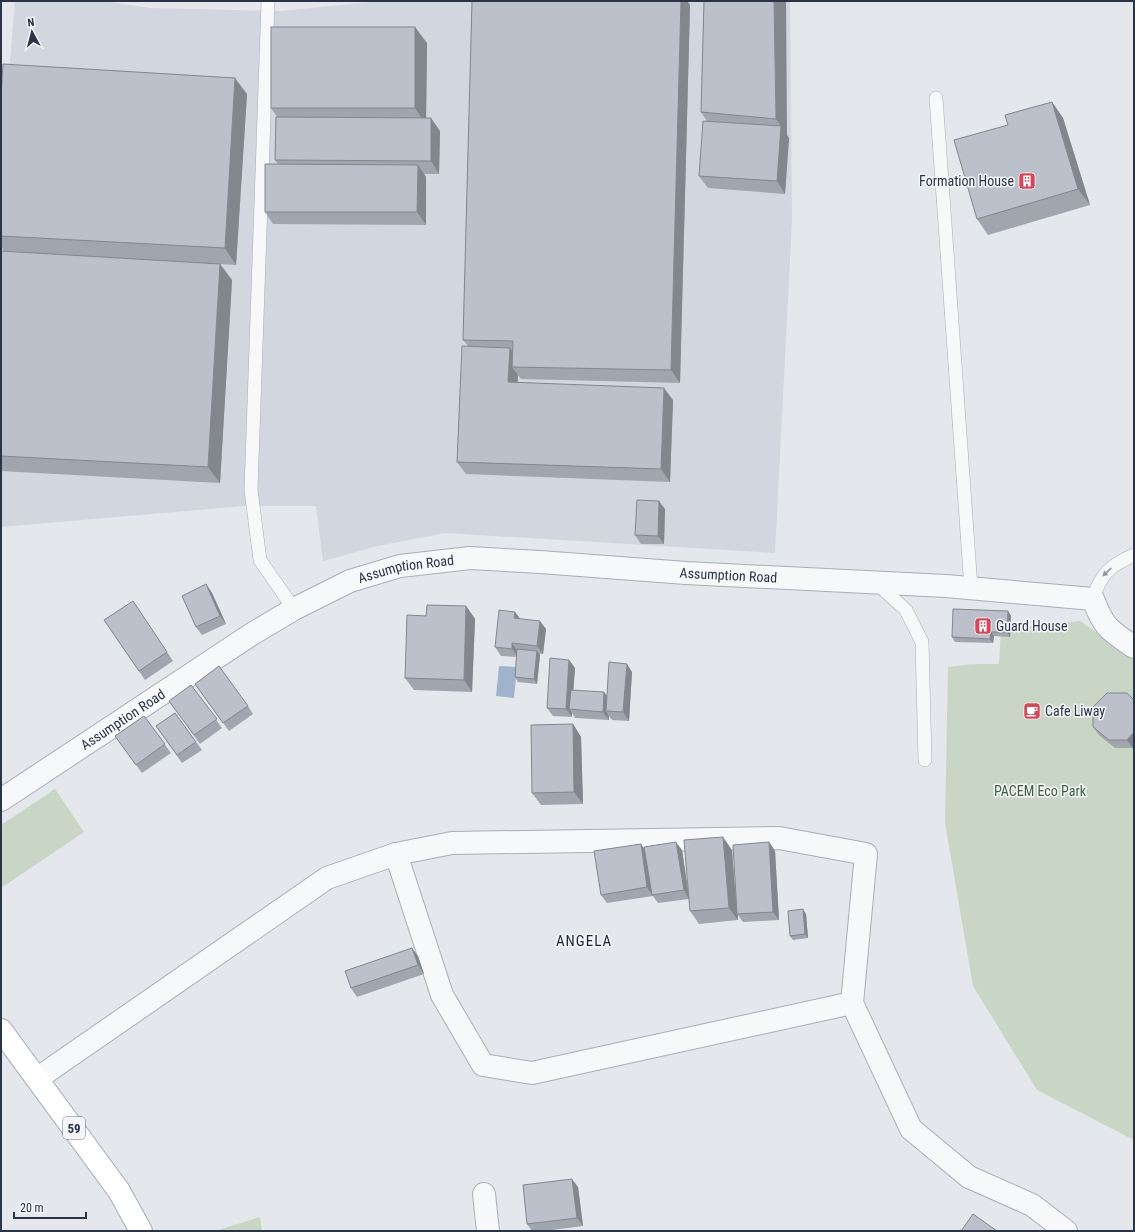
<svg xmlns="http://www.w3.org/2000/svg" width="1135" height="1232" font-family="'Roboto Condensed',sans-serif">
  <style>
    .built { fill: #d2d6de }
    .green { fill: #c9d6c5 }
    .water { fill: #9fb4cc }
    .lines { fill: none; stroke-linecap: round; stroke-linejoin: round }
    .service-casing { stroke: #a9aeb7; stroke-width: 14 }
    .minor-casing { stroke: #a9aeb7; stroke-width: 24 }
    .primary-casing { stroke: #a3abb8; stroke-width: 24 }
    .service { stroke: #f7f8fa; stroke-width: 13 }
    .minor { stroke: #f7f8fa; stroke-width: 22 }
    .primary { stroke: #fff; stroke-width: 22 }
    .wall { fill: #a1a5ae }
    .shaded-wall { fill: #83868d }
    .building { fill: #bbc0ca; stroke: #83868d }
    .oneway { fill: #9196a0 }
    .labels { text-anchor: middle; stroke-width: 3; stroke-linejoin: round; paint-order: stroke }
    .shield { fill: #f4f6f9; stroke: #676e7b; stroke-width: 1 }
    .shield-label { font-size: 13px; font-weight: bold; fill: #2b3445 }
    .poi-label { font-size: 14px; fill: #2b3445; stroke: #f4f6f9; text-anchor: start }
    .street-label { font-size: 14px; fill: #2b3445; stroke: #f4f6f9 }
    .park-label { font-size: 14px; fill: #3f6138; stroke: #f4f6f9 }
    .neighbourhood-label { font-size: 15px; letter-spacing: 1px; fill: #1d2536; stroke: #f4f6f9 }
  </style>
  <rect width="100%" height="100%" fill="#e4e7ec"/>
  <path class="built" d="M15,1H103L150,8L282,11L379,1H790L792,220L775,553L445,533L378,546L323,561L316,506H244L1,527V172Z"/>
  <g class="green">
    <path d="M1080,621L1134,659V1140L1037,1090L973,986L945,823L948,667L974,664H999L1001,629Z"/>
    <path d="M55,789L84,832L1,888V825Z"/>
    <path d="M260,1217L262,1231H215Z"/>
  </g>
  <path class="water" d="M499,666L517,667L514,698L496,696Z"/>
  <g class="lines">
    <defs>
      <g id="service">
        <path d="M268,1L251,490L260,560L294,609"/>
        <path d="M936,98L971,588"/>
        <path d="M876,583L906,610L922,642L925,760"/>
        <path d="M1093,599C1100,575 1110,565 1134,555"/>
      </g>
      <g id="minor">
        <path id="s1" d="M1,800L252,634L294,609L350,581L400,566L470,558L540,562L686,573L946,586L1093,599C1104,628 1109,630 1134,647"/>
        <path d="M396,854L442,995L483,1065L532,1073L852,1003"/>
        <path d="M38,1078L327,878L396,854L452,843L779,838L866,854L852,1003L911,1129L969,1177L1032,1205L1066,1231"/>
        <path d="M484,1194L488,1231"/>
      </g>
      <path id="primary" d="M1,1030L119,1191L141,1231"/>
    </defs>
    <use href="#service" class="service-casing"/>
    <use href="#minor" class="minor-casing"/>
    <use href="#primary" class="primary-casing"/>
    <use href="#service" class="service"/>
    <use href="#minor" class="minor"/>
    <use href="#primary" class="primary"/>
  </g>
  <g class="wall">
    <path d="M472,1H687L690,5L680,383L521,379L518,375L517,382L673,400L670,482L466,474L457,462L468,346L463,340Z"/>
    <path d="M704,1L789,138L785,194L708,188L699,176L707,121L701,112Z"/>
    <path d="M427,43L426,118L440,131L439,174H424L426,177V225L273,224L265,212L278,164L275,160L277,117L271,108Z"/>
    <path d="M247,94L236,265L220,264L232,280L220,483L1,471V251H4L1,246V97Z"/>
    <path d="M1052,102L1063,118L1090,205L988,235L977,219L1008,125Z"/>
    <path d="M665,509L664,544H641L635,535Z"/>
    <path d="M206,584L212,593L226,624L202,635L196,627Z"/>
    <path d="M133,601L173,661L145,680L104,620Z"/>
    <path d="M466,606L475,619L472,692L414,690L405,678L426,616Z"/>
    <path d="M1008,611L1011,616L1010,637L994,636L993,643L955,642L952,637Z"/>
    <path d="M520,619L546,629L543,654H539L540,655L537,684L518,682L515,677L517,657L501,656L495,647Z"/>
    <path d="M569,660L575,668L573,690L607,695L632,672L629,721L612,720L609,716V720L575,718L572,713V717L553,716L547,708Z"/>
    <path d="M195,684L248,706L253,714L229,731Z"/>
    <path d="M191,685L222,728L200,744L169,701Z"/>
    <path d="M1134,700V747L1133,748H1115L1099,735L1093,727Z"/>
    <path d="M175,713L202,750L182,763L156,726Z"/>
    <path d="M144,716L171,753L142,773L115,736Z"/>
    <path d="M573,724L581,737L583,804L541,805L532,793Z"/>
    <path d="M769,842L775,851L779,920L743,922L738,915V920L699,924L690,911L689,899L658,903L653,896L607,903L601,895L641,844L645,851L682,850L689,895L732,850L735,890Z"/>
    <path d="M806,914L808,938L793,940L790,936Z"/>
    <path d="M418,956L424,974L357,997L351,988Z"/>
    <path d="M578,1187L583,1226L545,1231H532L527,1224Z"/>
  </g>
  <g class="shaded-wall">
    <path d="M681,1H687L690,5L680,383L671,370Z"/>
    <path d="M774,1H786L787,135L789,138L785,194L777,181L781,126L776,119Z"/>
    <path d="M415,27L427,43L426,125L415,108Z"/>
    <path d="M235,78L247,94L236,265L225,248Z"/>
    <path d="M1052,102L1063,118L1090,205L1078,189Z"/>
    <path d="M431,118L440,131L439,174L431,161Z"/>
    <path d="M418,165L426,177V225L417,212Z"/>
    <path d="M220,264L232,280L220,483L208,467Z"/>
    <path d="M510,348L518,360L512,367L518,375L517,395L508,382Z"/>
    <path d="M664,388L673,400L670,482L661,469Z"/>
    <path d="M659,501L665,509L664,544L658,536Z"/>
    <path d="M206,584L212,593L226,624L220,616Z"/>
    <path d="M466,606L475,619L472,692L464,680Z"/>
    <path d="M1008,611L1011,616L1010,637L1007,632Z"/>
    <path d="M515,612L521,620L514,618Z"/>
    <path d="M540,621L546,629L543,654L537,646Z"/>
    <path d="M991,632L994,636L993,643L990,639Z"/>
    <path d="M512,643L518,652V657L512,649Z"/>
    <path d="M537,651L540,655L537,684L534,679Z"/>
    <path d="M569,660L575,668L572,710L569,709L572,713V717L566,709Z"/>
    <path d="M627,664L632,672L629,721L623,712Z"/>
    <path d="M604,692L610,700L606,711L609,716V720L603,712Z"/>
    <path d="M573,724L581,737L583,804L574,792Z"/>
    <path d="M1134,732V747L1133,748L1127,740Z"/>
    <path d="M723,837L732,850L737,914L738,915V920L729,908Z"/>
    <path d="M676,842L682,850L689,899L684,890Z"/>
    <path d="M769,842L775,851L779,920L773,912Z"/>
    <path d="M641,844L647,853L652,895L647,887Z"/>
    <path d="M803,909L806,914L808,938L805,934Z"/>
    <path d="M412,948L418,956L424,974L418,965Z"/>
    <path d="M572,1179L578,1187L583,1226L577,1218Z"/>
  </g>
  <g class="building">
    <path d="M472,1H681L671,370L512,367L513,341L463,340Z"/>
    <path d="M704,1H774L776,119L701,112Z"/>
    <rect x="271" y="27" width="144" height="81"/>
    <path d="M3,64L235,78L225,248L1,236V97Z"/>
    <path d="M1052,102L1078,189L977,219L954,140L1008,125L1005,115Z"/>
    <path d="M276,117L431,118V161L275,160Z"/>
    <path d="M703,121L781,126L777,181L699,176Z"/>
    <path d="M265,164L418,165L417,212H265Z"/>
    <path d="M1,251L220,264L208,467L1,456Z"/>
    <path d="M462,346L510,348L508,382L664,388L661,469L457,462Z"/>
    <path d="M637,500L659,501L658,536L635,535Z"/>
    <path d="M206,584L220,616L196,627L182,596Z"/>
    <path d="M133,601L167,652L139,671L104,620Z"/>
    <path d="M427,605L466,606L464,680L405,678L407,615L426,616Z"/>
    <path d="M953,609L1008,611L1007,632H991L990,639L952,637Z"/>
    <path d="M499,610L515,612L514,618L540,621L537,646L512,643V649L495,647Z"/>
    <path d="M517,649L537,651L534,679L515,677Z"/>
    <path d="M550,658L569,660L566,709L547,708Z"/>
    <path d="M609,662L627,664L623,712L606,711Z"/>
    <path d="M219,666L248,706L223,723L195,684Z"/>
    <path d="M191,685L217,719L194,735L169,701Z"/>
    <path d="M571,690L604,692L603,712L569,709Z"/>
    <path d="M1107,693H1127L1134,700V732L1127,740H1109L1093,727V707Z"/>
    <path d="M175,713L196,742L177,755L156,726Z"/>
    <path d="M144,716L165,744L136,765L115,736Z"/>
    <path d="M573,724L574,792L532,793L531,725Z"/>
    <path d="M723,837L729,908L690,911L684,840Z"/>
    <path d="M676,842L684,890L652,895L644,847Z"/>
    <path d="M769,842L773,912L737,914L733,845Z"/>
    <path d="M641,844L647,887L601,895L594,851Z"/>
    <path d="M803,909L805,934L790,936L788,911Z"/>
    <path d="M412,948L418,965L351,988L345,971Z"/>
    <path d="M572,1179L577,1218L527,1224L523,1185Z"/>
    <path d="M973,1214L997,1231H961Z"/>
  </g>
  <defs><path id="oneway-solid" d="M-6-.8H1V-3.2L6.5 0L1 3.2V.8H-6Z"/></defs>
  <use class="oneway" href="#oneway-solid" transform="translate(1107 572) rotate(137)"/>
  <defs>
    <symbol id="building-square" viewBox="-11 -11 22 22"><rect x="-9" y="-9" width="18" height="18" rx="4" fill="#d1495b" stroke="#f4f6f9"/><path d="M-4-6H4V6H1V3H-1V6H-4ZM-2.5-4.3h1.7v1.8h-1.7ZM.8-4.3h1.7v1.8H.8ZM-2.5-1h1.7V.8h-1.7ZM.8-1h1.7V.8H.8Z" fill="#fff"/></symbol>
    <symbol id="cafe-square" viewBox="-11 -11 22 22"><rect x="-9" y="-9" width="18" height="18" rx="4" fill="#d1495b" stroke="#f4f6f9"/><path d="M-5.5-4.5H6V0H3Q3 3.5 0 3.5H-2.5Q-5.5 3.5-5.5 0ZM3-3.2v2h1.7v-2ZM-6 4.5H4V6H-6Z" fill="#fff"/></symbol>
  </defs>
  <g fill-rule="evenodd">
    <use href="#building-square" x="1017" y="171" width="20" height="20"/>
    <use href="#building-square" x="973" y="616" width="20" height="20"/>
    <use href="#cafe-square" x="1022" y="701" width="20" height="20"/>
  </g>
  <g class="labels">
    <rect class="shield" x="63" y="1117" width="22" height="22" rx="3"/>
    <g class="shield-label">
      <text x="74" y="1133">59</text>
    </g>
    <g class="poi-label">
      <text x="1014" y="186" text-anchor="end">Formation House</text>
      <text x="996" y="631">Guard House</text>
      <text x="1045" y="716">Cafe Liway</text>
    </g>
    <g class="street-label">
      <text dy="5" stroke="none"><textPath href="#s1" startOffset="470">Assumption Road</textPath></text>
      <text dy="5" stroke="none"><textPath href="#s1" startOffset="794">Assumption Road</textPath></text>
      <text dy="5" stroke="none"><textPath href="#s1" startOffset="146">Assumption Road</textPath></text>
    </g>
    <g class="park-label">
      <text x="1040" y="796">PACEM Eco Park</text>
    </g>
    <g class="neighbourhood-label">
      <text x="584" y="946">ANGELA</text>
    </g>
  </g>
  <rect width="1135" height="1232" fill="none" stroke="#2b3445" stroke-width="4"/>
  <g transform="translate(32 32) rotate(353)" stroke="#f4f6f9" stroke-width="3" paint-order="stroke">
  <path d="M0-3L7 15L0 10L-7 15Z" fill="#2b3445"/>
  <text y="-6" font-size="11" font-weight="bold" text-anchor="middle" fill="#2b3445">N</text>
  </g>
  <path d="M14 1212v6h72v-6" fill="none" stroke="#2b3445" stroke-width="2"/>
  <text x="20" y="1212" font-size="12" fill="#2b3445" stroke="#f4f6f9" stroke-width="3" paint-order="stroke">20 m</text>
</svg>
